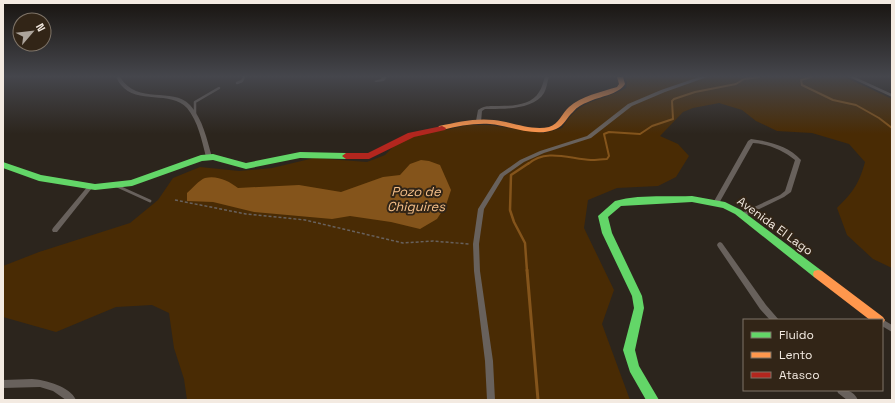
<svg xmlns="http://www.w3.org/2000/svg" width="895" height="403" font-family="'Space Grotesk',sans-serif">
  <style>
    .green { fill: #492b04 }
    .water { fill: #84541b }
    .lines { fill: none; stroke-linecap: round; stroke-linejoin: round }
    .stream-far2 { stroke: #84541b; stroke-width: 2 }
    .stream-far1 { stroke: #84541b; stroke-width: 2.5 }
    .stream { stroke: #84541b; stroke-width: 3 }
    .path { stroke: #68615d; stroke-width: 1.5; stroke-dasharray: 3 2; stroke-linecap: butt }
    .lane-far1 { stroke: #68615c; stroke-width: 2.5 }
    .lane { stroke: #68615c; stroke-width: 3 }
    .street { fill: #68615c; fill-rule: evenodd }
    .fast { fill: #63d668; fill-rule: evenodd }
    .slow { fill: #ff974d; fill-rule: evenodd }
    .jam { fill: #b3261e; fill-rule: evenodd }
    .labels { text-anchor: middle; stroke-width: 4; stroke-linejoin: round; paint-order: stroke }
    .street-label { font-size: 12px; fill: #f3eae1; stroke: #322517 }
    .water-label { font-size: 13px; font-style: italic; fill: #f6c08a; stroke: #322517 }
  </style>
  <rect width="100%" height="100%" fill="#2c251d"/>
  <path class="green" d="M624,77H845L892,99V268L873,259L847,235L837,208C853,192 859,184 865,162L849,144L812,133L777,131L756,121L742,110L719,103L693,108L683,112L660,136L678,144L689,156L676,177L658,186L617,188L588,200L584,228L614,290L602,324L630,400H187L184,379L174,348L169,313L152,305L116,307L56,332L3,317V266L39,252L130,223L158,200L173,178L200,167L239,171L272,168L314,158L367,162L385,155L393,147L407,139L428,132L450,129L468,125H489L544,133L562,128C581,97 599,103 626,88L627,81Z"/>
  <path class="water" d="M421,160L429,161L440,165L451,190L446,205L437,219L420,229L391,222L350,216L332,219L254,212L213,202L187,201V193C192,189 199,180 205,178C217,175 229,181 238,188L299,185L341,192L383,177L400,175L410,164Z"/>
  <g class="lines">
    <g class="stream-far2">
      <path d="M811,77L801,80L802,85L833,100L856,105L879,118L892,128"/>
      <path d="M528,164C546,148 570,159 591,160C597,160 602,159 607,159L609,156L604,134L609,132L640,134L652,126L673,119L672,101L674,99L695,92L736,84L744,79L759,77"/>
    </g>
    <path class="stream-far1" d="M527,271L525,243L514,222L510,210L511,175L529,163"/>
    <path class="stream" d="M527,270L538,400"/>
    <path class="path" d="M175,200L246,214L305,220L403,243L433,241L469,244"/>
    <g class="lane-far1">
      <path d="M237,83L242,81L244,77"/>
      <path d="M195,114V102L219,88"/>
    </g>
    <path class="lane" d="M117,186L150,201"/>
    <g class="street">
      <path d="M116,77H120C138,106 172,86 190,105C203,119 207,140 212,157L211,158L209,159L206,157C202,141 198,121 187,108C171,90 137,105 121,85C119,83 118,80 116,77Z"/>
      <path d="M382,77H387L384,81L376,82L374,81L381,79Z"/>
      <path d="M545,77H549C547,82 547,88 544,93C534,110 502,109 485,109L482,111L481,122L479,123L476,121L478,110C484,105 491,106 499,106C512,106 532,105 539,92C542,88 543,82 545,77Z"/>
      <path d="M699,77H707L665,92L632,106L591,138L544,153L524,162L504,176L484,209L479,244L480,271L493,361L495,400H487L485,361L474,271L473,244L478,209L500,174L520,160L540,151L587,136L628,104L661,90Z"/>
      <path d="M849,77H855L892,94V97Z"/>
      <path d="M751,139C768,141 789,146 801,160L791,192L784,197L743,217H741L740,215L741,213L780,195L785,191L795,160C783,150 768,144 753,143L718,205H714L713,203L748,141Z"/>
      <path d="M90,185L93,187L92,188L57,232H53L52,230L53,228L88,186Z"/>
      <path d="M720,242L722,243L766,305L779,320H770L760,309L718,247L717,245L718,243Z"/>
      <path d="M882,319L892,325V332L882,326V320H879Z"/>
      <path d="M32,379C45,380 70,386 76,400H66L53,391L40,387L3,388V380Z"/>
      <path d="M837,390C847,390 853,390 858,400H847L838,393Z"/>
    </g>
    <g class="fast">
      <path d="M300,152L346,153L350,156L346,159L300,158L246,169L213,160L202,161L132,186L95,190L39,181L3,168V162L41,175L95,184L131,180L201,155L213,154L246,163Z"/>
      <path d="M692,196L725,202L741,210L822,271L823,274L822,277L818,278L814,277L735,214L723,208L692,202L621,206L608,217L612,233L642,296L644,308L635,350L639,366L659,400H646L630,372L623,350L634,308L632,296L602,233L598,216L615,201C638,194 668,197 692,196Z"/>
    </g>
    <g class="slow">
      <path d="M617,77H623L625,84C618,95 600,96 588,102C582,104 577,107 573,112C567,117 564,126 556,129C536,138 511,126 490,124C474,123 458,126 442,130L438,128L439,126C458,122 475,118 494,120C512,122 532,131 549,127C559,124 562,113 569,107C581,96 601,92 617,87L619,84Z"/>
      <path d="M818,270L822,271L883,317L885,320L883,323L882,320H870L814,277L813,274L814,271Z"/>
    </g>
    <path class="jam" d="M442,126L446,128L445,130L414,137L369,159H346L342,156L346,153H368L408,133Z"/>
  </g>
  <linearGradient id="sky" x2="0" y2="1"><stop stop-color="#181410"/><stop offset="0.57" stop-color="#45464c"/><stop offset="1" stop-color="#45464c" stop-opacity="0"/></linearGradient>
  <rect width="895" height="134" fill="url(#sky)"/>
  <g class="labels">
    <g class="street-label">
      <text transform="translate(775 226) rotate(36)" y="4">Avenida El Lago</text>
    </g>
    <g class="water-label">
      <text x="416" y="196">Pozo de<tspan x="416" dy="15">Chiguires</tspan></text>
    </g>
  </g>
  <rect width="895" height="403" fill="none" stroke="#f3eae1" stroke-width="8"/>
  <rect x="743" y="319" width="140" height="72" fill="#322517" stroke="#7f7468"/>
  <rect x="751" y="332" width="20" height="6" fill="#63d668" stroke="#7f7468"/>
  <text x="779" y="339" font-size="12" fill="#f3eae1">Fluido</text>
  <rect x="751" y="352" width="20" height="6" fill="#ff974d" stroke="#7f7468"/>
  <text x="779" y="359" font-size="12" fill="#f3eae1">Lento</text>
  <rect x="751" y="372" width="20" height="6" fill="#b3261e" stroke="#7f7468"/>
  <text x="779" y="379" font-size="12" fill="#f3eae1">Atasco</text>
  <g transform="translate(32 32) rotate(62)"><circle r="19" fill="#322517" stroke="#7f7468"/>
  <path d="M0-3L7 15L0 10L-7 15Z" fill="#ada59c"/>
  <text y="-6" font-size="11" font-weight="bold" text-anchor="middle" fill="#f3eae1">N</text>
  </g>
</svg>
